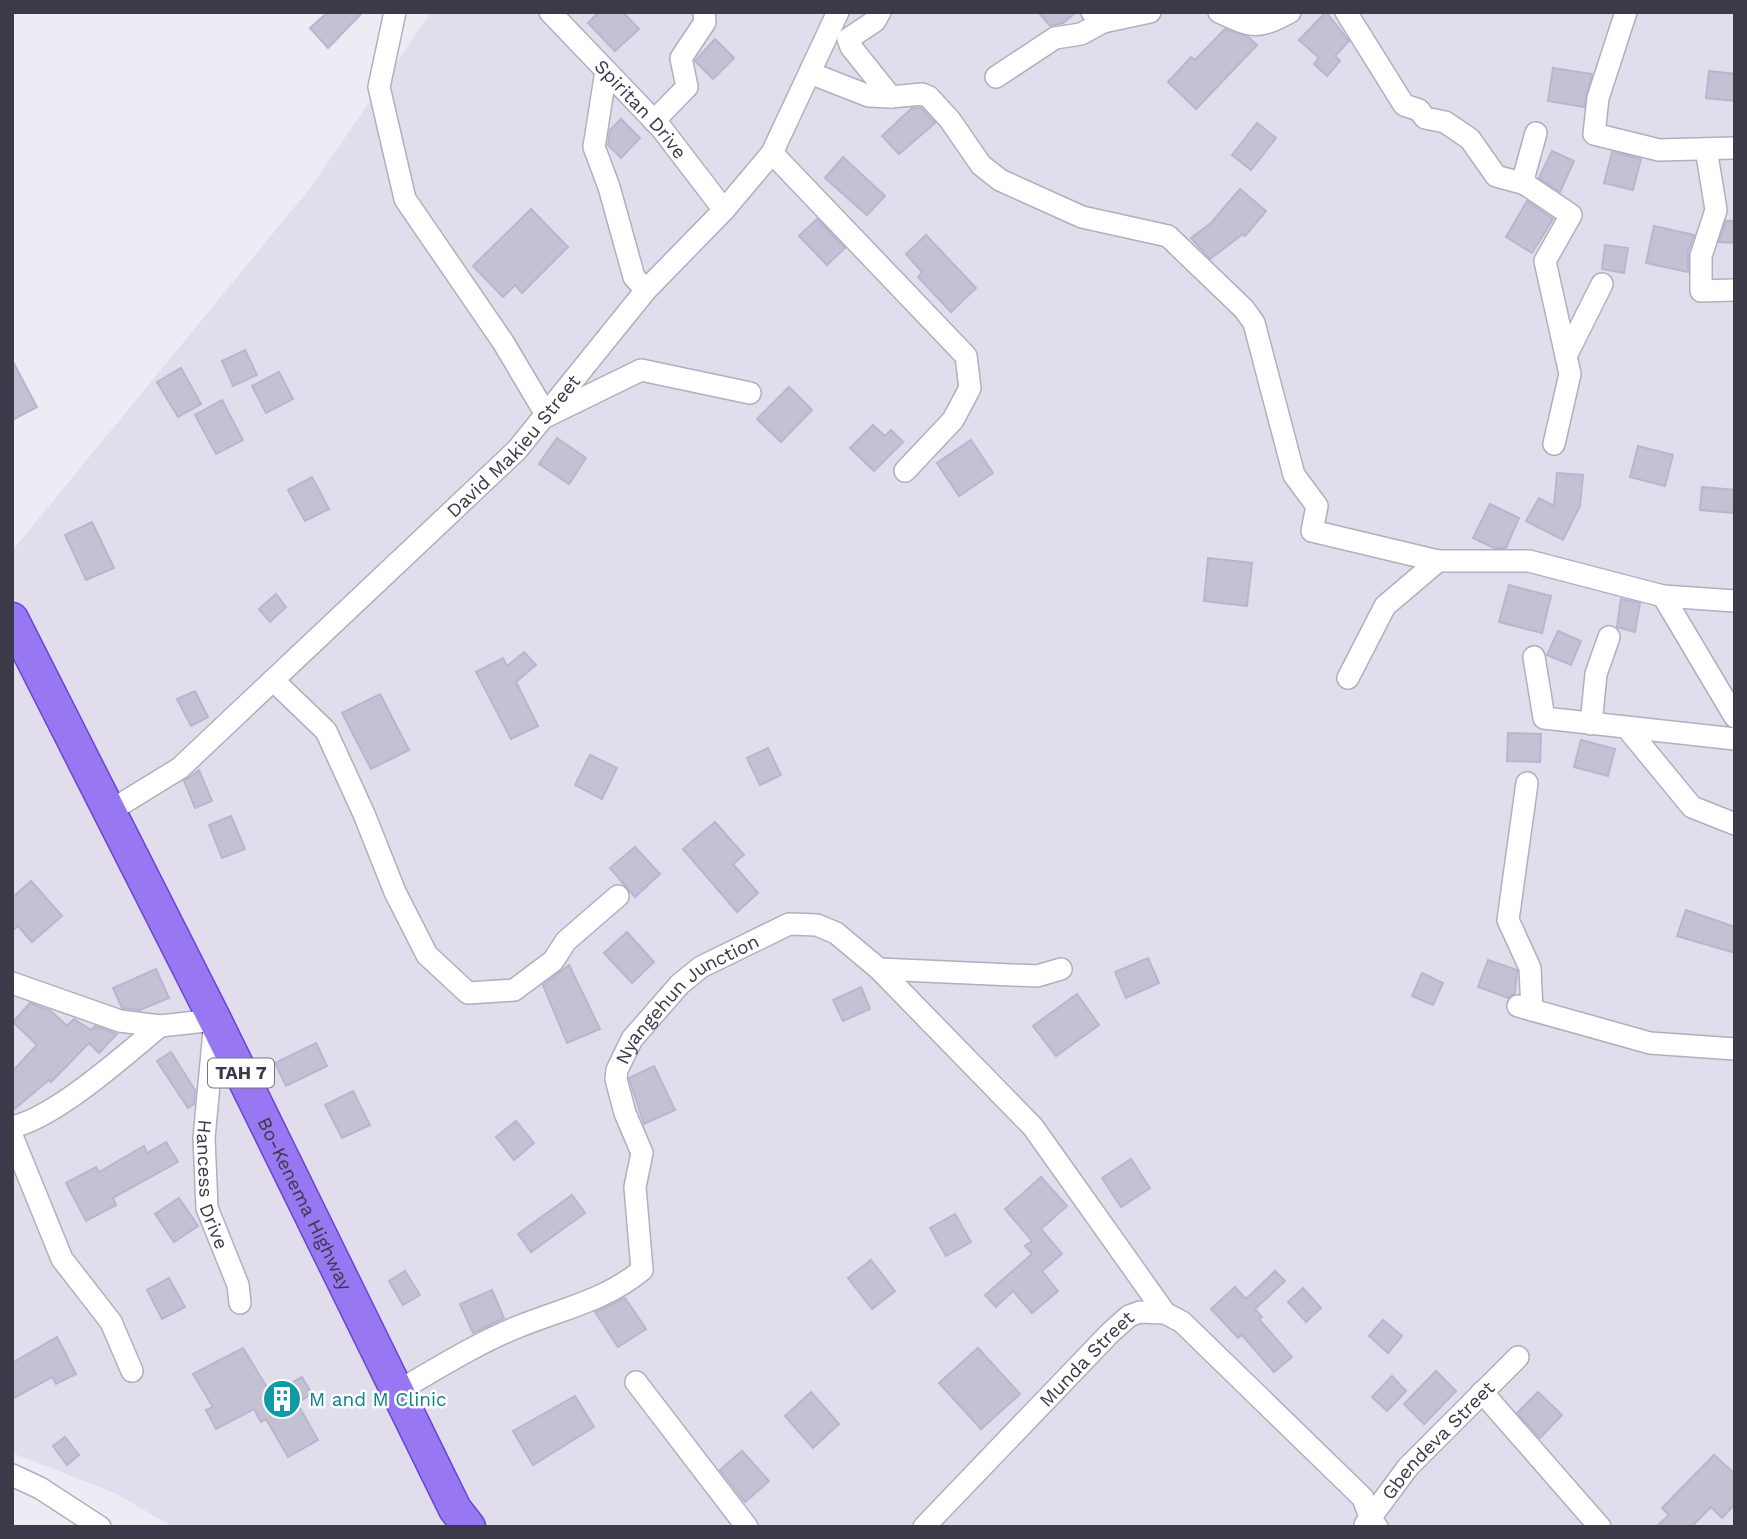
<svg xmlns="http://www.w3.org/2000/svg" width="1747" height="1539" font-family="'Work Sans',sans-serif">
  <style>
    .residential { fill: #e1ddec }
    .building { fill: #c5c1d5; stroke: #bab5cf; stroke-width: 2 }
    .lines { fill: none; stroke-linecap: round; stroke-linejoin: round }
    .minor-casing { stroke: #b2aebf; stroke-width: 24 }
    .highway-casing { stroke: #6747d2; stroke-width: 35 }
    .minor { stroke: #fff; stroke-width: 21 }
    .highway { stroke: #9877f3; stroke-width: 32 }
    .labels { text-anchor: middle; stroke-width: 5; stroke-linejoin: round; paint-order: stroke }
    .shield { fill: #fff; stroke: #76747f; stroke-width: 2 }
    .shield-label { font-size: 18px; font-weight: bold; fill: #3c3948 }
    .street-label { font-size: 19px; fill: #3c3948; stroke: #fff }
    .culture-label { font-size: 19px; fill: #0d838f; stroke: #fff; text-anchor: start }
  </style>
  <rect width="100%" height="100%" fill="#eeebf4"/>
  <path class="residential" d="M431,12H1735V1527H173L115,1493L12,1453V551L311,187Z"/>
  <g class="building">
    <path d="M328,12H363L328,48L310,28Z"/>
    <path d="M599,12H623L639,29L615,51L588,23Z"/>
    <path d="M1038,12H1076L1063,23L1050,26Z"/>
    <path d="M1326,12L1349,41L1335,56L1340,61L1327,76L1314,64L1319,58L1299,40Z"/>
    <path d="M1225,29L1248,37L1257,45L1196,109L1168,82L1191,57L1195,60Z"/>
    <path d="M715,39L734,58L713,79L695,61Z"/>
    <path d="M1553,68L1592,74L1584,107L1548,101Z"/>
    <path d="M1709,71L1735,74V101L1706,98Z"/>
    <path d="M912,108H921L935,123L899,154L882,136Z"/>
    <path d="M621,119L640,138L621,158L608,145L610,130Z"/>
    <path d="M1257,123L1276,138L1251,170L1232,155Z"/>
    <path d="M1552,151L1574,161L1560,192L1539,178Z"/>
    <path d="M1612,152L1641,159L1633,190L1604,183Z"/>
    <path d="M843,157L885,196L867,215L825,178Z"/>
    <path d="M1240,189L1266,211L1245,236L1243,234L1210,259L1191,238L1211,223Z"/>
    <path d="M1527,201L1553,219L1532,253L1506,237Z"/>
    <path d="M531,209L568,247L522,293L515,285L503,297L473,266Z"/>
    <path d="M817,219L845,248L827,265L799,236Z"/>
    <path d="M1726,221H1735V243L1719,242Z"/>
    <path d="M1654,226L1694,235L1688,252V272L1646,263Z"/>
    <path d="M926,235L976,288L951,312L918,277L922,272L906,254Z"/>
    <path d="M1605,245L1628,248L1624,273L1602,269Z"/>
    <path d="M245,350L257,375L233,386L222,361Z"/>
    <path d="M12,360L37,407L12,420Z"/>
    <path d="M181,368L201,404L178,417L157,382Z"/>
    <path d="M279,372L293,399L266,413L252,386Z"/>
    <path d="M789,387L812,410L781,442L757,419Z"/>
    <path d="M222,400L243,440L216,454L195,415Z"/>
    <path d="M873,425L885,436L891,430L903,442L874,471L850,448Z"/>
    <path d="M557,438L586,458L569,484L539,464Z"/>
    <path d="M971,440L993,473L959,496L937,463Z"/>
    <path d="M1638,446L1673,455L1665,486L1630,477Z"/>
    <path d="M1557,473L1583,475L1580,506L1563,540L1526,521L1539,498L1554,506Z"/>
    <path d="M312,477L329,509L305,521L288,490Z"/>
    <path d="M1702,487L1735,490L1733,513L1700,510Z"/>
    <path d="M1490,504L1519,518L1506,548H1494L1473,538Z"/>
    <path d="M92,522L114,568L86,580L65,535Z"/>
    <path d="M1208,558L1252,563L1247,606L1204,601Z"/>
    <path d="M1509,585L1551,596L1542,633L1499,622Z"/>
    <path d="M276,594L286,607L270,622L259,609Z"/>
    <path d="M1621,599L1640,603L1635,632L1617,627Z"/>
    <path d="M1558,631L1581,641L1571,665L1547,655Z"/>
    <path d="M524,652L536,665L516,682L538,726L511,739L476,672L503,658L507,666Z"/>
    <path d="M195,691L208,717L191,726L177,699Z"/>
    <path d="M380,694L409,750L371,769L342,713Z"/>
    <path d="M1508,733L1541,734L1540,762L1507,761Z"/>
    <path d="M1581,740L1615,749L1608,776L1574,767Z"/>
    <path d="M768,748L781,775L760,785L747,758Z"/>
    <path d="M590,755L617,768L602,799L575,785Z"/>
    <path d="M199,770L212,801L195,808L184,781Z"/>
    <path d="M231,816L245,849L222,858L209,825Z"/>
    <path d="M715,822L744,855L733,864L758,893L737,912L683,849Z"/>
    <path d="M635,847L660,874L635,897L610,868Z"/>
    <path d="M31,881L62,916L32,942L18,926L12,931V898Z"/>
    <path d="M1686,910L1735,927V953L1677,936Z"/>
    <path d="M627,932L654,962L632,983L604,953Z"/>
    <path d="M1148,958L1159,983L1126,998L1115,972Z"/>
    <path d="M1488,960L1517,970L1515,993L1508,998L1478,987Z"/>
    <path d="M569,965L600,1029L567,1043L543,985Z"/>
    <path d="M156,969L169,998L140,1010L122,1008L113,988Z"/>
    <path d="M1422,973L1443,983L1433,1005L1412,996Z"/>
    <path d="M861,987L870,1009L843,1021L833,1000Z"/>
    <path d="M1077,994L1099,1025L1056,1056L1033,1026Z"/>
    <path d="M30,1003L51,1011L67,1026L74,1019L91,1030L95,1026L117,1034L99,1053L89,1043L51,1082L49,1080L12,1111V1072L37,1045L13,1022Z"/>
    <path d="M316,1043L327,1066L286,1086L275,1063Z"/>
    <path d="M171,1052L195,1090L194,1104L188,1108L157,1061Z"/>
    <path d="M654,1066L675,1110L644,1124L629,1078Z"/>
    <path d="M353,1091L370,1125L342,1138L325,1105Z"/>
    <path d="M516,1121L534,1143L514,1160L496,1137Z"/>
    <path d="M166,1142L178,1162L113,1198L116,1205L86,1221L66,1183L96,1167L99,1172L144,1146L147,1153Z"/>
    <path d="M1131,1159L1150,1188L1121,1207L1102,1178Z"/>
    <path d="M1041,1177L1067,1206L1041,1229L1062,1254L1042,1271L1058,1291L1032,1313L1013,1291L996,1307L985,1295L1032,1254L1025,1246L1032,1241L1005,1209Z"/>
    <path d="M572,1195L585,1213L531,1252L518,1234Z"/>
    <path d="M179,1198L198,1226L174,1242L155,1214Z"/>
    <path d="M955,1214L971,1242L946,1256L930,1228Z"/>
    <path d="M871,1260L895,1291L872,1309L848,1278Z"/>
    <path d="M405,1271L420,1295L403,1305L389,1281Z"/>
    <path d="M1275,1271L1285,1281L1255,1309L1262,1317L1259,1319L1292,1357L1274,1372L1242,1335L1238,1338L1211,1309L1235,1287L1246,1299Z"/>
    <path d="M169,1278L185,1307L162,1319L147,1290Z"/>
    <path d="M1303,1288L1321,1308L1306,1322L1288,1302Z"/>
    <path d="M492,1290L504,1318L473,1333L460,1304Z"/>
    <path d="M625,1298L646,1329L618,1347L595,1312Z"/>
    <path d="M1383,1320L1402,1336L1388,1353L1369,1336Z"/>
    <path d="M57,1337L76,1374L56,1384L52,1377L12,1399V1363Z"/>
    <path d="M243,1348L271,1394L302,1377L312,1394L297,1403L318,1440L288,1457L266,1419L261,1422L254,1409L216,1429L206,1410L213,1407L193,1374Z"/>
    <path d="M978,1348L1020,1394L981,1429L939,1383Z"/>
    <path d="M1436,1371L1456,1391L1424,1424L1404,1404Z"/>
    <path d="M1392,1376L1406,1391L1387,1411L1372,1397Z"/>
    <path d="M811,1392L839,1424L813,1448L785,1416Z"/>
    <path d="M1538,1392L1562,1415L1540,1438L1517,1413Z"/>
    <path d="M575,1396L594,1427L533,1465L513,1431Z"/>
    <path d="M65,1437L79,1455L67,1465L53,1446Z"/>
    <path d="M742,1451L769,1481L745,1502L720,1470Z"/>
    <path d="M1714,1455L1735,1474V1504L1722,1518L1711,1507L1691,1527H1656L1669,1515L1662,1508Z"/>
  </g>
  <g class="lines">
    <defs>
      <g id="minor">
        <path d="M395,12L379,87L405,199L503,342L547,416L641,370L750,393"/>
        <path id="s1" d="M550,12L662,129L724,210"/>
        <path d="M1219,12C1252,27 1257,30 1290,12"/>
        <path d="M1346,12L1404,105L1419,110L1425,118L1445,122L1470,139L1496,176L1525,184L1524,176L1536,133"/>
        <path d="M1626,12L1598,98L1594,134L1659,150L1735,148"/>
        <path d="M1103,22L1150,12"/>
        <path d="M606,71L594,147L609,187L634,277L646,290"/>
        <path d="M810,73L869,96L891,97L851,47L848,39L875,21L880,12"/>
        <path d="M996,77L1055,38L1081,34L1103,22L1092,12"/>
        <path d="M891,97L922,94L929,97L950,120L981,165L1000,180L1082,217L1168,236L1244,309L1254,323L1294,475L1317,506L1312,531L1438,561"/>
        <path d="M654,121L687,87L681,58L705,22L704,12"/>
        <path d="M1706,149L1716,210L1701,256V291L1735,290"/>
        <path d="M772,153L966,356L970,388L953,420L905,471"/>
        <path d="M1525,184L1571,215L1545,261L1570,374L1554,444"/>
        <path d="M1566,356L1602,284"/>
        <path d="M1663,596L1735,717"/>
        <path d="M1534,657L1544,718L1735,739"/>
        <path d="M1348,678L1385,606L1438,561H1529L1663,596L1735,601"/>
        <path d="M273,680L326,731L364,814L395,892L427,955L468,993L514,990L553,961L566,941L618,896"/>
        <path d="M1591,724L1596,674L1609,637"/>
        <path d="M1627,728L1692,807L1735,824"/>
        <path d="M1527,783L1508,920L1530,968L1532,1010"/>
        <path id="s2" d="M110,811L180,768L517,450L646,290L724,210L772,153L838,12"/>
        <path d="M879,969L1033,1127L1165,1313"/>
        <path id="s3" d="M12,983L120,1021L160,1026L215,1020L204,1138L207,1208L238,1285L240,1303"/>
        <path d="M1518,1006L1650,1043L1735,1049"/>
        <path d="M12,1127C55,1118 125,1055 160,1026"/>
        <path d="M12,1136L62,1259L111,1322L132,1371"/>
        <path d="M636,1382L747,1527"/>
        <path id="s4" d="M396,1392C435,1370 474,1345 515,1328C558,1310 605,1301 642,1270L635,1187L642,1153L625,1113L616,1079L617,1070L632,1039L680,984L701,967L789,924L817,925L836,933L879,969L1037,976L1061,969"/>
        <path d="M1482,1392L1600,1527"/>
        <path d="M12,1475L40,1488L100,1527"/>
        <path id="s5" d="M1365,1525L1408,1467L1518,1357"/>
        <path id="s6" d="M924,1527L1110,1333L1129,1316L1140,1312L1165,1313L1182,1322L1363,1498L1371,1520L1377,1527"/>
      </g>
      <g id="highway">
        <path id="s7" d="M12,619L215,1020L455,1509L469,1527"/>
      </g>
    </defs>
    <use href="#minor" class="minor-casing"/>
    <use href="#highway" class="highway-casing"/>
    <use href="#minor" class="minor"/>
    <use href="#highway" class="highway"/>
  </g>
  <defs>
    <symbol id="building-disc" viewBox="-11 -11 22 22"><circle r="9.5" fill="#0f9aa8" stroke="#fff"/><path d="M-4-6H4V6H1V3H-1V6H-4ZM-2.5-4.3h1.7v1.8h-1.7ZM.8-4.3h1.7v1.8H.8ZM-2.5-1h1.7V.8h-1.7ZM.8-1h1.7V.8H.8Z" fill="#fff"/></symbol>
  </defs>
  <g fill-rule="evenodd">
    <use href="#building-disc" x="260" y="1377" width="44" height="44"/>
  </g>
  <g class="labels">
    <rect class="shield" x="208" y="1058.5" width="66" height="29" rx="5"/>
    <g class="shield-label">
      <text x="241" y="1079">TAH 7</text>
    </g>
    <g class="street-label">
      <text dy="7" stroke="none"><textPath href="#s1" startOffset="133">Spiritan Drive</textPath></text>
      <text dy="7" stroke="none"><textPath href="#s2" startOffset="546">David Makieu Street</textPath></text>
      <text dy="7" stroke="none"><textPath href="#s4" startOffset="584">Nyangehun Junction</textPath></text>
      <text dy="7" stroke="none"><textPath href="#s3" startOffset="376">Hancess Drive</textPath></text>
      <text dy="7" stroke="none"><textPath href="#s7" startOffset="654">Bo-Kenema Highway</textPath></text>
      <text dy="7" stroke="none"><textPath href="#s6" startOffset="234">Munda Street</textPath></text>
      <text dy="7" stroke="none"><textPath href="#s5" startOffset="112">Gbendeva Street</textPath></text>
    </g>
    <g class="culture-label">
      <text x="309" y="1406">M and M Clinic</text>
    </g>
  </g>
  <rect width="1747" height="1539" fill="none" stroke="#3c3948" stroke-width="28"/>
</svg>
